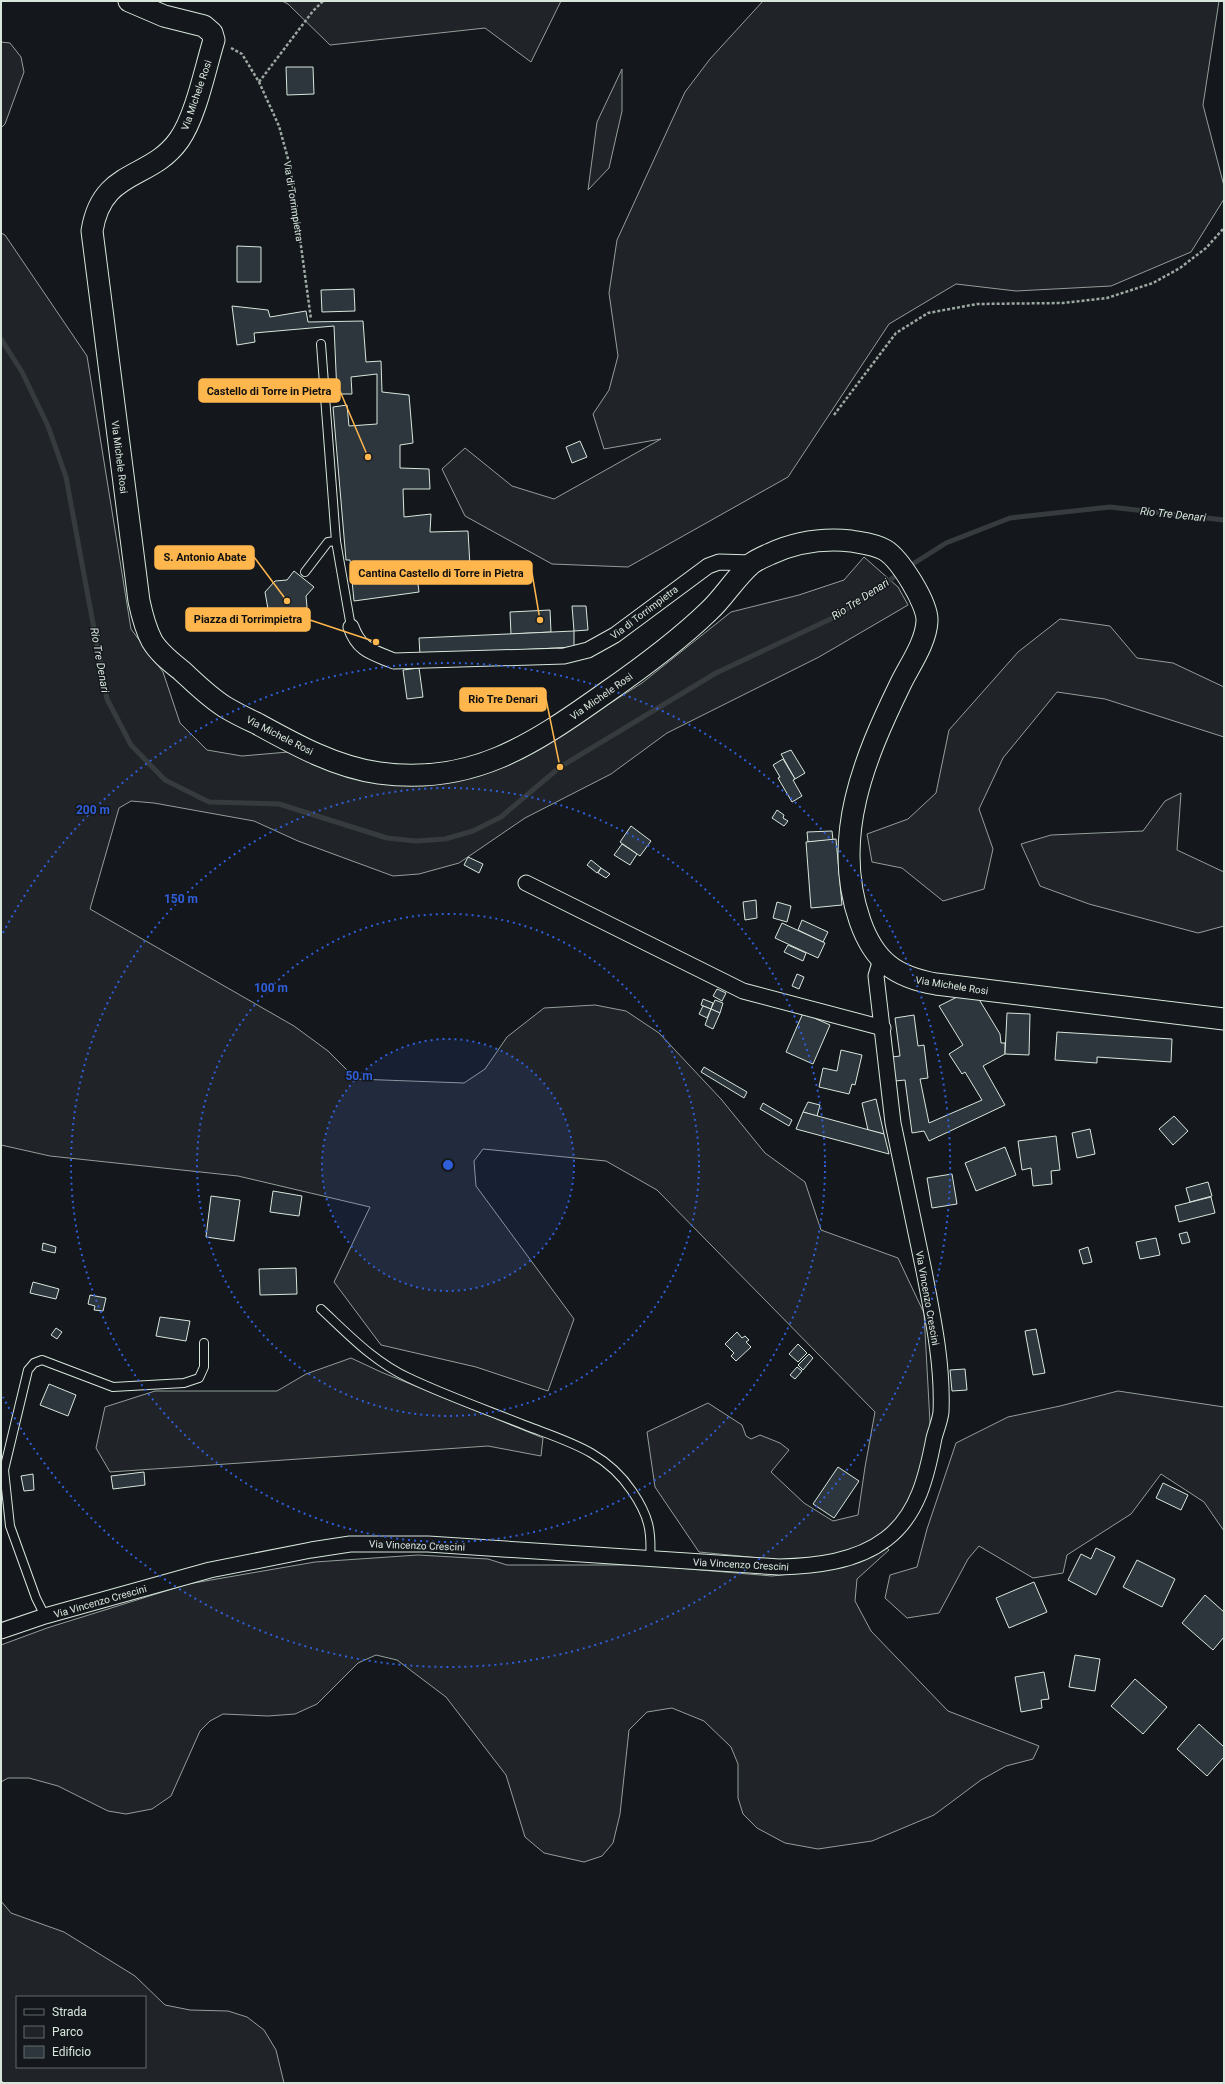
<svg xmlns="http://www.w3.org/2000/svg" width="1225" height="2084" font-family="Roboto,sans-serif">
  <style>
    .green { fill: #202428; stroke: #939e99; fill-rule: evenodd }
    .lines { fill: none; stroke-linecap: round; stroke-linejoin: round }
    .stream { stroke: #363b3e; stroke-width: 5 }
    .building { fill: #2c363c; stroke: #d8e6dc }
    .lane-casing { stroke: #d8e6dc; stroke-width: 10 }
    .street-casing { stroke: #d8e6dc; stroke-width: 17 }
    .secondary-casing { stroke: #d8e6dc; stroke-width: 23 }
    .path { stroke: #9da8a2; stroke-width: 2.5; stroke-dasharray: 3 2; stroke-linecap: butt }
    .lane { stroke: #14181c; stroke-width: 8 }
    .street { stroke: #14181c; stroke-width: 15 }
    .secondary { stroke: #14181c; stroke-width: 21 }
    .ring { fill: none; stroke: #305dd8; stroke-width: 2; stroke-dasharray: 2 4 }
    .labels { text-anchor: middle; stroke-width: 3; stroke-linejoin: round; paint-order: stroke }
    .street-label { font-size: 10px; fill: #d8e6dc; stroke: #14181c }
    .water-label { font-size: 11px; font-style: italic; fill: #d8e6dc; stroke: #14181c }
    .centre { fill: #305dd8; stroke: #14181c; stroke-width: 2 }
    .ring-label { font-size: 12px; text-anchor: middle; font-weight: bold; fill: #305dd8; stroke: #14181c; stroke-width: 3; stroke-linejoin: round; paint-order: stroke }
    .leader { fill: none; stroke: #ffb74d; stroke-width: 1.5 }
    .callout-dot { fill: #ffb74d; stroke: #14181c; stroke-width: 1.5 }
    .callout { fill: #ffb74d; stroke: #ffb74d; stroke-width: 1.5 }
    .callout-label { font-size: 11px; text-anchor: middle; font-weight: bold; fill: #111 }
  </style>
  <rect width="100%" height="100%" fill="#14181c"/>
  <g class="green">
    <path d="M282,1H561L531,62L485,28L330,45L288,4Z"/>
    <path d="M763,1H1219L1203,105L1224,186V199L1191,252L1111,286L1016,291L956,284L889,324L788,477L628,567L552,564L465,516L442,469L465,448L512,486L554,499L661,439L604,449L593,414L609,390L618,356L609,293L617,240L685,92L710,59Z"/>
    <path d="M1,42L10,43L21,57L24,72L5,124L1,128Z"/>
    <path d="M622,69V111L609,168L588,190L597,122Z"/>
    <path d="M1,233L5,235L87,356L131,629L163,672L180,723L207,750L242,756L288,752L368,780L425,785L462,779L539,748L642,683L731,612L799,595L844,580L864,557L898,587L908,605L819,657L667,733L611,774L525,818L459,863L419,874L393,876L298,841L254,821L154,803L131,801L119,808L90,909L294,1026L328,1051L356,1079L464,1083L485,1069L507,1037L544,1008L595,1005L626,1011L659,1033L721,1099L765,1153L805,1182L821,1230L898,1258L924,1313L931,1441L913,1494L890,1532L859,1549L800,1562L699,1552L655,1487L647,1432L708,1403L742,1425L746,1436L751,1439L760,1435L780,1443L789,1450L771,1472L804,1503L833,1521L858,1515L865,1467L875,1412L657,1190L606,1161L483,1149L474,1161L476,1186L574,1319L548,1391L476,1367L381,1345L334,1282L370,1207L238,1176L50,1156L1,1145Z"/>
    <path d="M1060,619L1110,626L1137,658L1173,663L1224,687V737L1105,699L1057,692L1003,758L979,809L993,849L984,889L943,901L902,868L872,862L867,834L908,819L936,793L949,730L1018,652Z"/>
    <path d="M1181,793L1177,850L1224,872V926L1198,933L1089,904L1040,886L1021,844L1051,835L1143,831L1165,801Z"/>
    <path d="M351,1358L381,1372L543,1438L541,1456L488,1446L110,1472L96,1448L105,1407L155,1391H277L306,1374Z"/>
    <path d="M1118,1391L1224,1407V1531L1204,1502L1161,1474L1131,1514L1067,1555L1063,1573L1033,1578L979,1546L968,1559L939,1613L907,1618L885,1598L890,1575L917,1567L927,1529L956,1443L1008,1417L1060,1406Z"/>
    <path d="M884,1545L889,1550L857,1579L855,1601L871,1631L948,1711L1039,1746L1033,1759L1006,1766L981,1780L934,1815L872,1841L818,1849L785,1843L757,1828L743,1814L738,1798V1764L731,1747L704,1721L672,1708L647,1712L629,1730L620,1814L613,1843L602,1856L584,1862L544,1853L525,1837L506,1775L446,1697L397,1660L376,1655L358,1663L317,1704L295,1714L268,1716L223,1714L210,1721L200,1731L171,1796L152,1809L126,1814L108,1811L58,1786L29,1778H8L1,1782V1645L47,1628L188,1584L315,1562L418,1555L488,1559L507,1565H641L772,1576L826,1570Z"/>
    <path d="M1,1901L11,1913L64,1932L135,1976L165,2005L190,2010L228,2011L247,2017L264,2030L276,2050L284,2083H4L1,2080ZM17,1997H145V2067H17Z"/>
  </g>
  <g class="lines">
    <g class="stream">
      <path d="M1,339L22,372L48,426L66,477L107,699L131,745L165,780L209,802L279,804L387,838L416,841L445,839L473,831L501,817L560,767L716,673L837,616L900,573"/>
      <path d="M908,567L946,543L1010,518L1110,507L1224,520"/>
    </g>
  </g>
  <g class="building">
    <path d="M286,67H313L314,94L287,95Z"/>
    <path d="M237,246L261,247V282H237Z"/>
    <path d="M354,289L355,311L322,312L321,290Z"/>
    <path d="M232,306L268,310L270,317L306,311L308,322L363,321L366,362L381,361L382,392L409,395L413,443L400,445V468L429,469L430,489H403L404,517L431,514L430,532L468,531L470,566L416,569L419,592L354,601L350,560H346L333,407L347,405L349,426L377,424V374L351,377L352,394H337L334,326L254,333L255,342L237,345Z"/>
    <path d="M580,441L587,457L572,463L566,447Z"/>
    <path d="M294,571L314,587L306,596L307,607L298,619L281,621V626L264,629V609H268L265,592L275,581L287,580Z"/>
    <path d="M572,606H586L588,630L574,631Z"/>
    <path d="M550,610L551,632L511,634L510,612Z"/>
    <path d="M574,631V647L420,655L419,638Z"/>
    <path d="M419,668L423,697L407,699L403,670Z"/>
    <path d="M791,750L805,773L795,779L781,754Z"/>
    <path d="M783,759L795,779L793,780L802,796L792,802L778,778L780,777L773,765Z"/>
    <path d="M777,810L784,815L783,818L788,821L784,826L772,818Z"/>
    <path d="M631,826L651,841L640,856L620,842Z"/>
    <path d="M832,831L833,840L808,842L807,832Z"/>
    <path d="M836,839L842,905L811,908L806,842Z"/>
    <path d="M622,844L637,854L630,865L614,855Z"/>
    <path d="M468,857L483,864L479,873L464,865Z"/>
    <path d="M591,860L601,868L597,873L587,865Z"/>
    <path d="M601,868L610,874L606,878L598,873Z"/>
    <path d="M756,900L757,918L745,920L743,902Z"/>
    <path d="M777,902L791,906L787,922L773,918Z"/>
    <path d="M802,920L828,932L823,942L798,930Z"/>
    <path d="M782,923L825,943L818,958L775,938Z"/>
    <path d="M788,945L806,953L803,961L784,952Z"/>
    <path d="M797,974L804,977L799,989L792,986Z"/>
    <path d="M717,989L726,993L722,1001L713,996Z"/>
    <path d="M959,996H977L1000,1034L1001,1043H1005V1054L983,1066L1005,1105L929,1141L924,1131L912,1133L905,1080L895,1081L892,1057L900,1056L895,1018L914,1015L918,1046L924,1045L928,1078L920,1079L929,1123L982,1100L965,1072L962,1074L949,1054L963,1045L939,1006Z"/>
    <path d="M703,999L713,1003L711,1009L701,1005Z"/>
    <path d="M715,1000L723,1003L720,1013L711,1009Z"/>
    <path d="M703,1006L711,1009L707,1018L699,1014Z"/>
    <path d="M711,1009L720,1013L713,1029L705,1025Z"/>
    <path d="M803,1013L830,1025L813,1064L786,1052Z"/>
    <path d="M1007,1013L1030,1014L1029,1055L1005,1054Z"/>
    <path d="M1057,1032L1172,1039L1171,1062L1097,1057V1063L1055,1060Z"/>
    <path d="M841,1050L862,1055L855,1085L852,1084L849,1094L819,1087L823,1068L837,1071Z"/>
    <path d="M704,1067L747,1092L744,1098L701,1072Z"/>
    <path d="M876,1099L884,1134L868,1130L862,1103Z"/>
    <path d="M808,1102L820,1105L817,1116L803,1112Z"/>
    <path d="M763,1103L792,1120L789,1126L760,1109Z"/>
    <path d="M803,1112L884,1134L889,1154L796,1129Z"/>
    <path d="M1174,1116L1188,1131L1173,1145L1159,1129Z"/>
    <path d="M1090,1129L1095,1154L1077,1158L1072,1133Z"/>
    <path d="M1056,1136L1060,1170L1051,1171L1052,1184L1033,1186L1031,1168L1022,1170L1018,1141Z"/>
    <path d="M1005,1147L1016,1175L976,1191L965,1163Z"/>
    <path d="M952,1174L957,1204L932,1208L927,1178Z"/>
    <path d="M1208,1182L1212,1196L1190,1202L1186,1188Z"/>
    <path d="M273,1191L302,1196L299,1216L270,1212Z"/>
    <path d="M211,1196L240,1200L234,1241L206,1237Z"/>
    <path d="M1211,1197L1215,1213L1179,1222L1175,1206Z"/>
    <path d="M1187,1232L1190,1242L1182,1244L1179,1234Z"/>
    <path d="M1156,1238L1160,1255L1140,1259L1136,1242Z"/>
    <path d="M43,1243L56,1247L55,1253L42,1250Z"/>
    <path d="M1088,1247L1092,1262L1083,1264L1079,1250Z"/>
    <path d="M296,1268L297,1294L260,1295L259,1269Z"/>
    <path d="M33,1282L59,1289L56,1299L30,1293Z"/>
    <path d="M90,1295L106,1298L103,1311L94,1310L95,1306L88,1304Z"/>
    <path d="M160,1317L190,1321L186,1341L156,1336Z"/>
    <path d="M56,1328L62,1332L57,1339L51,1335Z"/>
    <path d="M1036,1329L1045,1373L1033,1375L1025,1331Z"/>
    <path d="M737,1332L742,1338L745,1336L749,1340L746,1342L751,1347L736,1361L731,1356L734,1353L725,1344Z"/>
    <path d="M798,1344L807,1353L798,1362L789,1354Z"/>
    <path d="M809,1354L813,1358L803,1370L798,1365Z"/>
    <path d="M797,1367L802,1371L795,1379L790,1375Z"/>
    <path d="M965,1369L967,1390L952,1391L950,1370Z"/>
    <path d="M49,1384L76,1395L68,1416L40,1405Z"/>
    <path d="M838,1467L859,1481L834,1518L813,1504Z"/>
    <path d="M144,1472L145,1485L113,1489L111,1476Z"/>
    <path d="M33,1474L34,1490L24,1491L21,1476Z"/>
    <path d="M1163,1483L1188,1495L1181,1510L1156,1498Z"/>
    <path d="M1096,1548L1115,1557L1096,1595L1068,1580L1081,1554L1091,1559Z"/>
    <path d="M1137,1560L1175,1579L1162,1607L1123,1587Z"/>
    <path d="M1034,1582L1047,1612L1009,1628L996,1598Z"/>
    <path d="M1205,1595L1224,1612V1637L1213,1650L1182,1623Z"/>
    <path d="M1075,1655L1100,1659L1095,1691L1069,1687Z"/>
    <path d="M1044,1672L1049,1699L1041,1700L1042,1708L1021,1712L1015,1677Z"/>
    <path d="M1135,1679L1167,1707L1143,1734L1111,1706Z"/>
    <path d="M1199,1724L1224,1747V1757L1207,1776L1177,1749Z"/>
  </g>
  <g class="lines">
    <defs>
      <g id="lane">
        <path d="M321,344L336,541L351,627"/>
        <path d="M305,572L328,542L336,541"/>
        <path d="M321,1309C348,1334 374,1362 409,1378C447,1396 487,1410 527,1426C569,1442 606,1452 632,1491C649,1516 652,1531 650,1560"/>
        <path d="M45,1616L36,1598L10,1526L4,1470L28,1370L34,1363L42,1360L113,1387L184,1383L199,1378L204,1367V1343"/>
      </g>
      <g id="street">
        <path d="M351,627C359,650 372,652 394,661L564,656L588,650L615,635L708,566L719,562L752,563"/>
        <path d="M526,883L743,991L883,1028"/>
        <path d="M1,1631L45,1616L210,1570L311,1550L350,1544H428L779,1567C815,1566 856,1562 886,1539C918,1515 927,1475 934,1438C936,1430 940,1421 941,1412C943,1364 933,1318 924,1271C914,1222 903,1172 893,1123L876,976L881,959"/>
      </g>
      <path id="secondary" d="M129,1L164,16L204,26L212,33L214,40C205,69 196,116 179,140C150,181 102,168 92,231L139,601C142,615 145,628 152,641C159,653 171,662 182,671C195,683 209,697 225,707C235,713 245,718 256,723C294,744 335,767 379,773C471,786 532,745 604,694C640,669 677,642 709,611C724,597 735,578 751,564C756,560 763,557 770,554C796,542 822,538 851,541C862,543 875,544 885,550C900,559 928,604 927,621C926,643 909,666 900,685C864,759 831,838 860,921C874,961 895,977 936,984L1224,1019"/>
    </defs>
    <use href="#lane" class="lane-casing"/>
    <use href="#street" class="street-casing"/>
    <use href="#secondary" class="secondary-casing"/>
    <g class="path">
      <path d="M231,48L242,54L259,82L279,126L290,166L311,319"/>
      <path d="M259,82L313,11L323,1"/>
      <path d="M834,415L896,333L928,313L977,304L1063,303L1107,298L1153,283L1180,268L1206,248L1224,228"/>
    </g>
    <use href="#lane" class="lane"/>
    <use href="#street" class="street"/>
    <use href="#secondary" class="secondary"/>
  </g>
  <circle cx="448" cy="1165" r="126" fill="#305dd8" fill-opacity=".12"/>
  <g class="ring">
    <circle cx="448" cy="1165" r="126"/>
    <circle cx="448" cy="1165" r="251"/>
    <circle cx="448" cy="1165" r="377"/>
    <path d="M3 933A502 502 0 1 1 3 1397"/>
  </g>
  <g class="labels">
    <g class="street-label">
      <text transform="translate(196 95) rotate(-71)" y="4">Via Michele Rosi</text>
      <text transform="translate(294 201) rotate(81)" y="4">Via di Torrimpietra</text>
      <text transform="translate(120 457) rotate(83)" y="4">Via Michele Rosi</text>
      <text transform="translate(644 612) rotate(-37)" y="4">Via di Torrimpietra</text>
      <text transform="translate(601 696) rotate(-35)" y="4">Via Michele Rosi</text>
      <text transform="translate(280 735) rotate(27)" y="4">Via Michele Rosi</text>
      <text transform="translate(952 985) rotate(9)" y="4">Via Michele Rosi</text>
      <text transform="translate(928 1298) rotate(80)" y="4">Via Vincenzo Crescini</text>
      <text transform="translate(417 1545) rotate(2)" y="4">Via Vincenzo Crescini</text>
      <text transform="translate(741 1564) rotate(3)" y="4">Via Vincenzo Crescini</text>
      <text transform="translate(100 1601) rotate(-16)" y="4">Via Vincenzo Crescini</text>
    </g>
    <g class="water-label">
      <text transform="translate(1173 514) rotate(6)" y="4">Rio Tre Denari</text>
      <text transform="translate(860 599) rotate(-33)" y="4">Rio Tre Denari</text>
      <text transform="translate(100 660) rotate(80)" y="4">Rio Tre Denari</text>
    </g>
  </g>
  <circle cx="448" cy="1165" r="6" class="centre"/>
  <g class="ring-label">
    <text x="93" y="814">200 m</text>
    <text x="181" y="903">150 m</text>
    <text x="271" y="992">100 m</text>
    <text x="359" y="1080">50 m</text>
  </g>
  <path class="leader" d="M368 457L340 391M287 601L254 557M540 620L532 573M376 642L310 620M560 767L546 699"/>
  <g class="callout-dot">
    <circle cx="368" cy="457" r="4"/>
    <circle cx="287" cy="601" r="4"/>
    <circle cx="540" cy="620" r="4"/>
    <circle cx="376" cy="642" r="4"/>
    <circle cx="560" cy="767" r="4"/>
  </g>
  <g class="callout">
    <rect x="199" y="379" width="141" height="23" rx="4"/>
    <rect x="155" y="546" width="99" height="23" rx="4"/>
    <rect x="350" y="561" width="182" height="23" rx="4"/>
    <rect x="186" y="608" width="124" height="23" rx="4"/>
    <rect x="460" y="688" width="86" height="23" rx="4"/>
  </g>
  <g class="callout-label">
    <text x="269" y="395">Castello di Torre in Pietra</text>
    <text x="205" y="561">S. Antonio Abate</text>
    <text x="441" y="577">Cantina Castello di Torre in Pietra</text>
    <text x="248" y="623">Piazza di Torrimpietra</text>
    <text x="503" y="703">Rio Tre Denari</text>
  </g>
  <rect width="1225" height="2084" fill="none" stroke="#d8e6dc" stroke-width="4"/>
  <rect x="16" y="1996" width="130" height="72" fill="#14181c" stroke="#626a69"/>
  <rect x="24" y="2009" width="20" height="6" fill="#14181c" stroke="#626a69"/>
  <text x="52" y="2016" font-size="12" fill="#d8e6dc">Strada</text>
  <rect x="24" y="2026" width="20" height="12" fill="#202428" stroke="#626a69"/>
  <text x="52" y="2036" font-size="12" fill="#d8e6dc">Parco</text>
  <rect x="24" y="2046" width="20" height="12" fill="#2c363c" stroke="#626a69"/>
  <text x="52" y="2056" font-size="12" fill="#d8e6dc">Edificio</text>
</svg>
